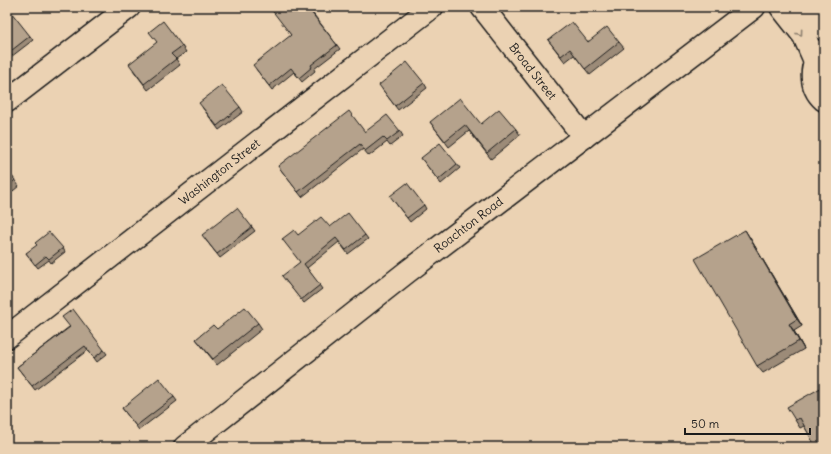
<svg xmlns="http://www.w3.org/2000/svg" width="831" height="454" font-family="Delius,sans-serif">
  <style>
    .lines { fill: none; stroke-linecap: round; stroke-linejoin: round }
    .minor-casing { stroke: #1c1c1c; stroke-width: 25 }
    .minor { stroke: #ebd2b3; stroke-width: 22 }
    .wall { fill: #9c8b78; stroke: #1c1c1c }
    .shaded-wall { fill: #7f7162; stroke: #1c1c1c }
    .building { fill: #b5a28c; stroke: #1c1c1c }
    .oneway { stroke: #8e806f }
    .labels { text-anchor: middle; stroke-width: 3.5; stroke-linejoin: round; paint-order: stroke }
    .street-label { font-size: 12px; fill: #1c1c1c; stroke: #ebd2b3 }
  </style>
  <rect width="100%" height="100%" fill="#ebd2b3"/>
  <filter id="ink" filterUnits="userSpaceOnUse"><feTurbulence type="fractalNoise" baseFrequency=".025" numOctaves="2"/><feDisplacementMap in="SourceGraphic" scale="8" xChannelSelector="R" yChannelSelector="G"/><feConvolveMatrix kernelMatrix="1 2 1 2 8 2 1 2 1" color-interpolation-filters="sRGB"/></filter>
  <g filter="url(#ink)">
    <g class="lines">
      <defs>
        <g id="minor">
          <path id="s1" d="M482,7L584,137"/>
          <path d="M781,7L804,36L815,61"/>
          <path d="M806,7L824,29"/>
          <path d="M824,50C809,63 809,87 824,100"/>
          <path d="M7,101L129,7"/>
          <path id="s2" d="M7,337L432,7"/>
          <path id="s3" d="M185,447L407,272L754,7"/>
        </g>
      </defs>
      <use href="#minor" class="minor-casing"/>
      <use href="#minor" class="minor"/>
    </g>
    <g class="wall">
      <path d="M273,7H308L340,49L314,69L315,71L302,82L294,72L272,90L256,69L291,35Z"/>
      <path d="M7,15L30,36L33,40L7,60Z"/>
      <path d="M548,40L619,42L624,48L590,75L574,55L565,62Z"/>
      <path d="M157,42L182,46L186,52L176,59L180,65L148,90L133,70Z"/>
      <path d="M424,83L427,88L398,110L382,89Z"/>
      <path d="M202,107H240L243,112L219,130Z"/>
      <path d="M430,122L481,124L516,129L520,135L491,159L469,131L449,147Z"/>
      <path d="M400,131L403,136L390,146L387,142L369,156L363,149L302,197L278,166L365,132Z"/>
      <path d="M421,158L457,164L460,168L441,184Z"/>
      <path d="M7,170L19,186L7,196Z"/>
      <path d="M393,200L424,205L426,209L410,222Z"/>
      <path d="M252,227L255,231L220,258L205,239Z"/>
      <path d="M330,227L365,235L368,239L348,254L339,242L307,268L322,289L304,303L285,280L300,262L298,235Z"/>
      <path d="M750,238L802,326L794,331L804,349L763,373L757,366Z"/>
      <path d="M63,248L65,252L51,263L49,260L38,268L26,253Z"/>
      <path d="M258,323L262,329L217,365L196,339L217,329Z"/>
      <path d="M69,327L104,350L107,354L97,362L88,350L35,390L17,367Z"/>
      <path d="M824,386V447H817L804,426L800,428L795,420Z"/>
      <path d="M174,397L177,401L139,430L122,408Z"/>
    </g>
    <g class="shaded-wall">
      <path d="M745,230L750,238L802,326L797,319Z"/>
      <path d="M789,324L794,331L804,349L799,341Z"/>
    </g>
    <g class="building">
      <path d="M273,7H307L337,45L311,65L312,67L299,78L291,68L269,86L253,65L291,35L271,9Z"/>
      <path d="M11,12L30,36L7,54V15Z"/>
      <path d="M163,21L182,46L171,54L176,59L144,84L129,64L157,42L149,32Z"/>
      <path d="M572,22L588,42L607,27L619,42L585,69L570,49L561,56L548,40Z"/>
      <path d="M407,62L424,83L395,106L379,85Z"/>
      <path d="M222,85L240,107L217,126L199,103Z"/>
      <path d="M460,98L481,124L499,109L516,129L487,153L465,125L445,141L430,122Z"/>
      <path d="M349,111L365,132L387,115L400,131L387,141L383,137L365,151L360,144L298,192L278,166Z"/>
      <path d="M440,143L457,164L438,180L421,158Z"/>
      <path d="M7,170L15,180L7,187Z"/>
      <path d="M407,183L424,205L407,218L390,196Z"/>
      <path d="M237,208L252,227L217,254L202,235Z"/>
      <path d="M348,213L365,235L346,250L336,238L304,264L320,285L301,300L282,276L300,262L282,239L294,230L298,235L321,217L330,227Z"/>
      <path d="M745,230L797,319L789,324L799,341L757,366L695,259Z"/>
      <path d="M49,232L63,248L49,259L46,256L35,265L26,253L37,245L35,243Z"/>
      <path d="M245,307L258,323L213,359L196,339L213,325L217,329Z"/>
      <path d="M73,309L104,350L94,358L85,346L32,386L17,367L70,327L62,317Z"/>
      <path d="M159,378L174,397L136,426L122,408Z"/>
      <path d="M824,386V447H818L816,443L814,444L800,418L795,420L787,407Z"/>
      <path d="M80,443L83,447H75Z"/>
    </g>
    <defs><path id="oneway-chevron" d="M-2-3.5L2.5 0L-2 3.5" fill="none" stroke-width="1.6" stroke-linecap="round" stroke-linejoin="round"/></defs>
    <use class="oneway" href="#oneway-chevron" transform="translate(800 33) rotate(54)"/>
  </g>
  <g class="labels">
    <g class="street-label">
      <text dy="4" stroke="none"><textPath href="#s1" startOffset="82">Broad Street</textPath></text>
      <text dy="4" stroke="none"><textPath href="#s2" startOffset="269">Washington Street</textPath></text>
      <text dy="4" stroke="none"><textPath href="#s3" startOffset="360">Roachton Road</textPath></text>
    </g>
  </g>
  <rect width="831" height="454" fill="none" stroke="#ebd2b3" stroke-width="24"/>
  <rect x="12" y="12" width="807" height="430" fill="none" stroke="#1c1c1c" stroke-width="1.5" filter="url(#ink)"/>
  <path d="M685 428v6h125v-6" fill="none" stroke="#1c1c1c" stroke-width="2"/>
  <text x="691" y="428" font-size="12" fill="#1c1c1c" stroke="#ebd2b3" stroke-width="3" paint-order="stroke">50 m</text>
</svg>
